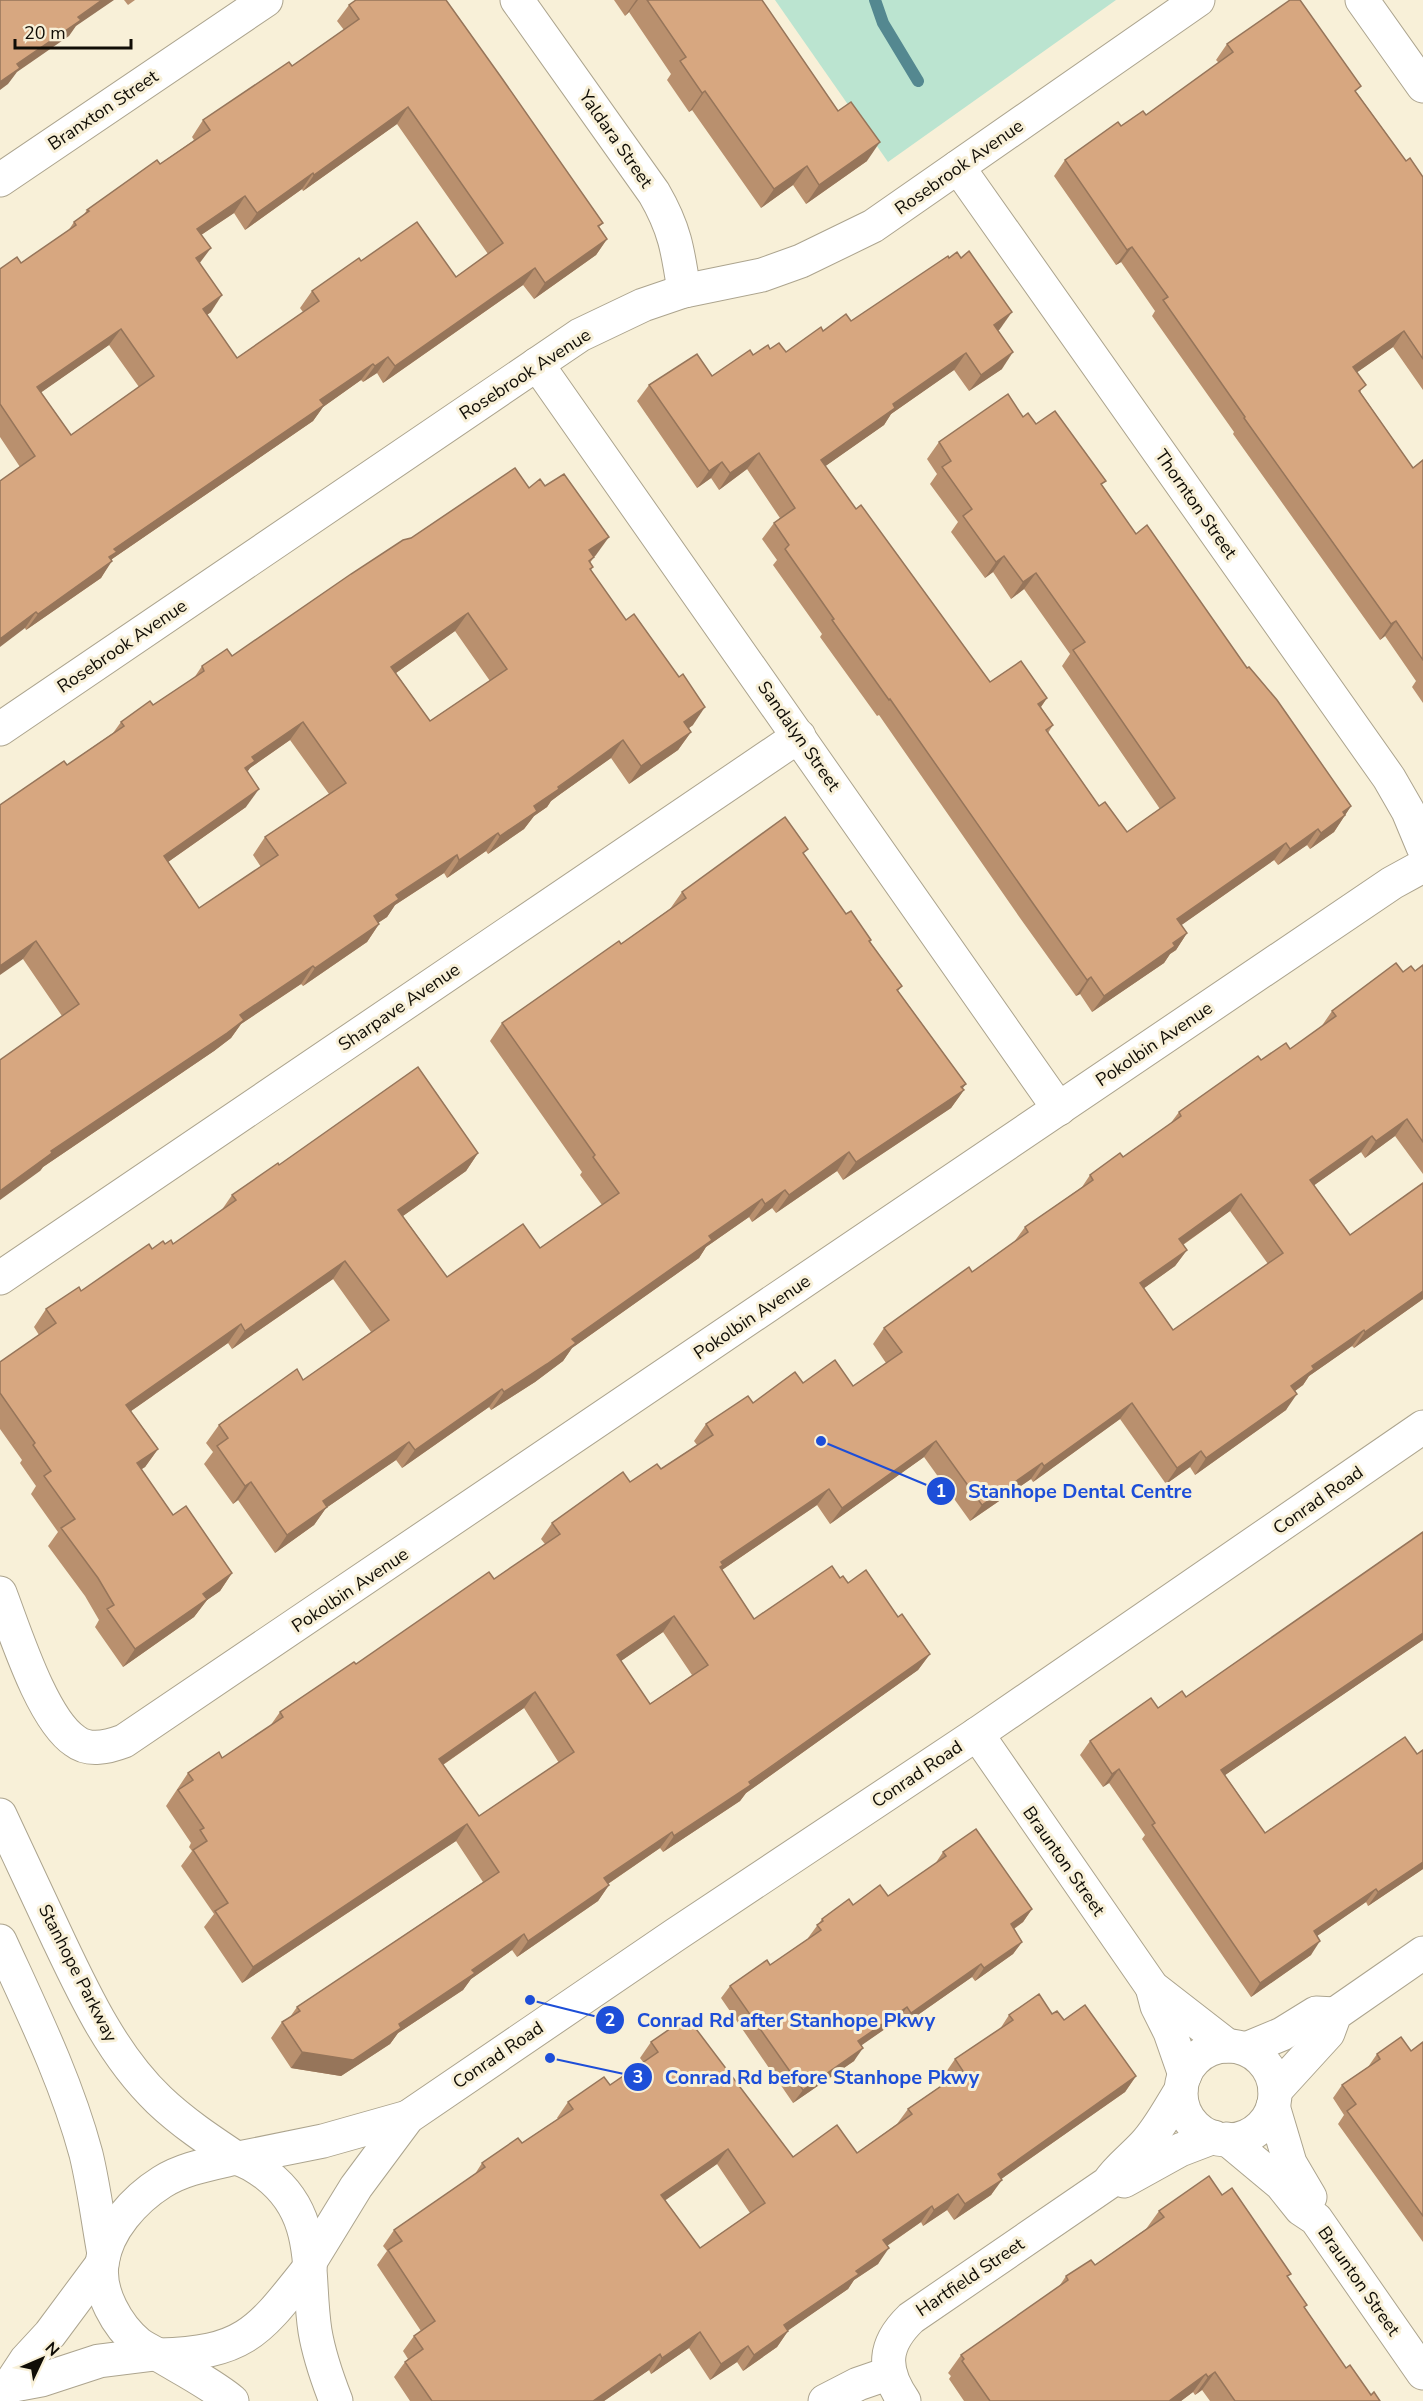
<svg xmlns="http://www.w3.org/2000/svg" width="1423" height="2401" font-family="'Nunito Sans',sans-serif">
  <style>
    .green { fill: #bbe4d0 }
    .lines { fill: none; stroke-linecap: round; stroke-linejoin: round }
    .stream { stroke: #548890; stroke-width: 12 }
    .minor-casing { stroke: #aca48e; stroke-width: 35 }
    .tertiary-casing { stroke: #aca48e; stroke-width: 35 }
    .secondary-casing { stroke: #aca48e; stroke-width: 35 }
    .minor { stroke: #fff; stroke-width: 33 }
    .tertiary { stroke: #fff; stroke-width: 33 }
    .secondary { stroke: #fff; stroke-width: 33 }
    .wall { fill: #b9906e; fill-rule: evenodd }
    .shaded-wall { fill: #96755a }
    .building { fill: #d7a780; stroke: #96755a; stroke-width: 1.5; fill-rule: evenodd }
    .labels { text-anchor: middle; stroke-width: 6; stroke-linejoin: round; paint-order: stroke }
    .street-label { font-size: 18px; fill: #100d06; stroke: #f8f0d8 }
    .leader { fill: none; stroke: #1d4ed8; stroke-width: 2 }
    .callout-dot { fill: #1d4ed8; stroke: #f8f0d8; stroke-width: 2 }
    .mark-label { font-size: 18px; text-anchor: middle; font-weight: bold; fill: #fff }
    .callout-label { font-size: 20px; text-anchor: middle; font-weight: bold; fill: #1d4ed8; stroke: #f8f0d8; stroke-width: 6; stroke-linejoin: round; paint-order: stroke }
  </style>
  <rect width="100%" height="100%" fill="#f8f0d8"/>
  <path class="green" d="M775,0H1116L888,162Z"/>
  <g class="lines">
    <path class="stream" d="M875,0L883,23L918,81"/>
    <defs>
      <g id="minor">
        <path d="M517,0L654,193C675,229 678,251 684,291"/>
        <path d="M1362,0L1423,86"/>
        <path d="M958,167L1389,778L1408,811L1423,847"/>
        <path d="M0,180L266,0"/>
        <path d="M537,364L1059,1109"/>
        <path d="M0,729L580,335L643,305L684,291L762,275L801,261L873,226L1198,0"/>
        <path d="M0,1278L799,736"/>
        <path d="M0,1593C15,1632 42,1719 75,1741C89,1752 108,1747 124,1741L1392,883L1423,866"/>
        <path d="M977,1734L1152,1987L1228,2046"/>
        <path d="M1152,1987L1157,2006L1170,2032L1185,2075"/>
        <circle cx="1228" cy="2093" r="47"/>
        <path d="M1246,2049L1282,2034L1316,2013L1335,2014"/>
        <path d="M1275,2091L1328,2033L1335,2014L1423,1953"/>
        <path d="M1273,2106L1290,2163L1310,2197"/>
        <path d="M1227,2139L1281,2184L1301,2209L1316,2219L1423,2373"/>
        <path d="M1124,2181L1180,2150L1214,2137"/>
        <path d="M9,2386L41,2380L99,2361L155,2354"/>
        <path d="M0,2392L9,2386L26,2360L50,2334L102,2264"/>
        <path d="M825,2401L858,2384L890,2373"/>
        <path d="M904,2401C882,2369 883,2345 911,2318L1108,2183C1118,2168 1131,2159 1144,2145C1159,2129 1169,2109 1181,2090"/>
      </g>
      <g id="tertiary">
        <path d="M239,2158L323,2141L408,2117"/>
        <path d="M310,2262L356,2187L408,2117L675,1935L977,1734L1423,1427"/>
      </g>
      <g id="secondary">
        <path d="M0,1815C19,1856 39,1898 58,1939C85,1996 113,2056 159,2100C182,2122 209,2140 236,2158"/>
        <path d="M0,1941C32,2011 66,2080 86,2154C94,2187 98,2221 104,2254"/>
        <path d="M159,2355C246,2353 259,2331 310,2267"/>
        <path d="M232,2401C211,2384 186,2371 162,2357C155,2353 146,2349 139,2344C117,2326 98,2292 102,2264C106,2230 135,2199 162,2182C184,2168 211,2164 236,2158C247,2161 258,2168 267,2175C320,2216 306,2273 315,2331C319,2355 327,2378 336,2401"/>
      </g>
    </defs>
    <use href="#minor" class="minor-casing"/>
    <use href="#tertiary" class="tertiary-casing"/>
    <use href="#secondary" class="secondary-casing"/>
    <use href="#minor" class="minor"/>
    <use href="#tertiary" class="tertiary"/>
    <use href="#secondary" class="secondary"/>
  </g>
  <g class="wall">
    <path d="M124,0H135L128,5Z"/>
    <path d="M614,0H762L867,161L806,204L793,185L761,208L692,110L689,112L667,80L671,74L629,12L625,16Z"/>
    <path d="M349,5L603,223L599,227L607,239L596,255L534,299L523,285L383,383L377,373L363,382L361,380L323,407L313,421L112,559L101,578L26,630L25,628L20,467L0,437V269L21,263L68,231L74,222L83,216L87,210L160,164L194,140L192,137L203,120L292,66L344,30L337,21ZM397,124L488,254L456,277L361,261L312,291L300,308L303,312L237,358L207,315L211,312L200,264L201,235L234,213L245,230L302,189L303,191ZM109,345L139,387L71,435L41,392Z"/>
    <path d="M1227,44L1357,93L1406,161L1423,177V390L1393,347L1357,372L1361,393L1413,468L1423,460V703L1412,687L1416,681L1385,636L1380,640L1233,434L1234,432L1152,316L1155,311L1121,262L1116,265L1054,176L1065,160L1121,126L1146,115L1219,63L1216,60Z"/>
    <path d="M851,321L1000,329L998,331L1002,369L969,391L954,370L891,414L884,425L825,466L856,509L990,682L1047,698L1041,707L1053,725L1048,733L1099,806L1127,832L1160,809L1062,666L1070,654L1024,589L1011,599L993,572L985,578L951,532L958,522L930,484L937,474L927,459L939,442L1023,417L1036,424L1102,486L1136,534L1247,668L1351,806L1334,832L1310,849L1307,845L1278,865L1274,860L1181,925L1187,933L1176,950L1170,954L1164,963L1092,1012L1080,994L1076,996L1020,918L879,715L877,716L820,637L822,634L773,565L777,560L762,539L774,523L780,518L747,469L719,490L711,478L697,488L637,401L649,385L712,376L753,355L770,349L786,352L823,331Z"/>
    <path d="M529,488L596,555L594,557L590,563L593,567L591,570L693,725L689,728L691,732L678,750L629,784L611,758L559,795L551,801L547,807L534,816L524,829L488,854L486,851L447,878L444,873L395,905L387,917L378,923L379,924L367,942L303,986L301,984L241,1024L231,1038L214,1051L43,1167L40,1171L62,1016L23,959L67,765L113,733L121,722L153,705L194,678L202,666L232,656L411,538ZM455,631L490,681L430,721L396,673ZM290,740L329,794L265,837L253,855L261,867L199,908L168,862L246,807L247,772L250,768Z"/>
    <path d="M804,855L846,914L871,940L870,942L902,986L898,991L966,1084L962,1088L964,1090L951,1108L843,1180L837,1171L776,1213L772,1208L752,1222L749,1217L706,1247L699,1258L572,1348L563,1361L535,1382L491,1410L489,1407L402,1468L396,1460L326,1508L314,1525L275,1553L238,1500L233,1504L204,1464L213,1452L206,1443L219,1425L303,1380L371,1332L333,1279L232,1349L228,1343L131,1411L158,1449L145,1467L141,1469L173,1515L232,1573L220,1591L207,1600L194,1617L123,1667L95,1627L99,1620L85,1596L48,1546L58,1532L31,1494L36,1486L20,1463L22,1460L0,1429V1362L39,1335L34,1327L46,1309L81,1291L152,1249L165,1244H173L221,1211L232,1195L279,1165L478,1153L466,1171L403,1216L447,1277L540,1248L602,1205L580,1175L582,1172L490,1041L502,1023L621,944L670,909L682,892Z"/>
    <path d="M1423,965V1174L1395,1136L1365,1158L1361,1152L1314,1185L1350,1235L1423,1183V1299L1354,1348L1352,1346L1309,1376L1303,1385L1295,1391L1286,1410L1195,1475L1190,1467L1166,1484L1120,1419L1033,1482L1031,1479L970,1521L924,1457L830,1524L817,1505L722,1570L754,1619L840,1578L898,1617L930,1654L918,1670L746,1793L740,1801L663,1852L660,1848L608,1884L609,1885L598,1901L517,1957L512,1950L471,1979L463,1990L398,2033L390,2044L341,2076L291,2068L271,2038L282,2022L290,2017L297,2007L483,1882L456,1841L242,1983L204,1927L214,1914L181,1866L192,1851L189,1847L191,1843L166,1806L188,1773L222,1758L270,1726L280,1712L494,1579L545,1544L541,1539L552,1523L630,1482L661,1469L697,1445L694,1441L706,1424L753,1403L803,1383L853,1386L886,1363L873,1344L884,1328L972,1272L1014,1242L1025,1227L1082,1187L1090,1175L1123,1157L1170,1124L1179,1112L1261,1060L1290,1049L1321,1027L1332,1011L1403,972L1415,971ZM1230,1211L1268,1264L1173,1330L1144,1288L1175,1266L1187,1250L1183,1245ZM663,1632L692,1675L650,1704L621,1661ZM524,1708L559,1763L479,1816L443,1765Z"/>
    <path d="M1423,1532V1640L1225,1775L1265,1833L1417,1754L1423,1750V1869L1368,1906L1366,1902L1317,1936L1311,1955L1251,1997L1142,1839L1145,1835L1109,1783L1103,1787L1080,1755L1090,1741L1158,1708L1186,1697Z"/>
    <path d="M943,1852L1032,1909L1023,1922L1014,1929L1022,1942L1013,1954L975,1981L972,1977L902,2026L898,2020L861,2045L854,2061L793,2103L721,1998L730,1986L770,1965L809,1939L808,1938L822,1919L853,1905L888,1896L935,1864Z"/>
    <path d="M1052,2014L1064,2020L1136,2076L1125,2092L1001,2179L991,2195L954,2220L947,2210L923,2226L921,2222L887,2246L878,2264L854,2280L848,2289L788,2330V2331L777,2347L743,2371L737,2362L710,2380L689,2348L651,2374L649,2370L604,2401H410L394,2377L405,2362L408,2359L403,2351L414,2336L421,2331L377,2265L387,2251L383,2246L394,2230L475,2174L482,2163L522,2143L558,2119L557,2118L568,2102L610,2085L643,2062L640,2058L651,2042L793,2157L857,2153L897,2124L908,2109L948,2081L944,2075L955,2059L1000,2029L1009,2015ZM717,2164L750,2213L700,2248L665,2200Z"/>
    <path d="M1423,2042V2242L1338,2124L1344,2115L1333,2098L1342,2085L1368,2067L1377,2054L1411,2051Z"/>
    <path d="M1222,2195L1288,2278L1305,2308L1346,2368L1371,2395L1380,2401H1210L1202,2390L1195,2395L1193,2392L1181,2401H964L949,2379L951,2376L948,2373L961,2355L1058,2288L1066,2276L1095,2265L1146,2229L1159,2211Z"/>
  </g>
  <g class="shaded-wall">
    <path d="M102,0H114L76,26L69,36L17,72L8,84L0,90V82L17,64L78,17Z"/>
    <path d="M636,0H638L629,12L625,16Z"/>
    <path d="M705,91L692,110L689,112L702,93Z"/>
    <path d="M408,107L397,124L303,191L314,175Z"/>
    <path d="M880,142L867,161L806,204L819,185Z"/>
    <path d="M807,166L793,185L761,208L774,189Z"/>
    <path d="M313,173L302,189L245,230L257,213Z"/>
    <path d="M245,196L234,213L186,245L197,229Z"/>
    <path d="M607,239L596,255L534,299L545,283Z"/>
    <path d="M1132,247L1121,262L1116,265L1127,250Z"/>
    <path d="M211,248L199,264L196,258Z"/>
    <path d="M535,268L523,285L383,383L395,366Z"/>
    <path d="M222,295L211,312L191,326L203,309Z"/>
    <path d="M1012,312L1000,329L983,342L994,325Z"/>
    <path d="M121,329L109,345L26,403L37,387Z"/>
    <path d="M1404,331L1393,347L1342,383L1353,367Z"/>
    <path d="M1013,352L1002,369L969,391L981,375Z"/>
    <path d="M966,353L954,370L891,414L884,425L810,477L821,460L893,404Z"/>
    <path d="M388,357L377,373L363,382L375,366Z"/>
    <path d="M373,364L361,380L323,407L313,421L112,559L108,564L112,561L101,578L26,630L38,614L114,549L320,400Z"/>
    <path d="M759,453L747,469L719,490L730,473Z"/>
    <path d="M722,462L711,478L697,488L709,471Z"/>
    <path d="M609,537L596,555L577,568L589,550Z"/>
    <path d="M1004,556L993,572L985,578L996,562Z"/>
    <path d="M1036,573L1024,589L1011,599L1023,582Z"/>
    <path d="M36,612L25,628L0,647V639Z"/>
    <path d="M468,613L455,631L379,685L391,667Z"/>
    <path d="M1396,621L1385,636L1380,640L1391,624Z"/>
    <path d="M1047,698L1035,715L1038,704Z"/>
    <path d="M705,707L693,725L672,740L684,722Z"/>
    <path d="M303,722L290,740L250,768L242,779L232,786L252,757Z"/>
    <path d="M691,732L678,750L629,784L641,766Z"/>
    <path d="M623,740L611,758L559,795L551,801L547,807L534,816L524,829L488,854L500,836L534,806L572,777Z"/>
    <path d="M259,789L246,807L151,874L164,856Z"/>
    <path d="M1351,806L1334,832L1310,849L1321,833L1343,812Z"/>
    <path d="M1318,829L1307,845L1278,865L1290,849Z"/>
    <path d="M498,833L486,851L447,878L459,860Z"/>
    <path d="M1286,843L1274,860L1166,936L1177,919Z"/>
    <path d="M457,855L444,873L395,905L387,917L361,934L374,916L396,895Z"/>
    <path d="M379,924L367,942L303,986L315,968Z"/>
    <path d="M1187,933L1176,950L1170,954L1164,963L1092,1012L1104,996Z"/>
    <path d="M36,941L23,959L0,975V966Z"/>
    <path d="M313,966L301,984L241,1024L231,1038L214,1051L43,1167L40,1171L0,1200V1191L51,1151L240,1015Z"/>
    <path d="M1091,977L1080,994L1076,996L1087,980Z"/>
    <path d="M966,1084L959,1093L964,1090L951,1108L843,1180L856,1162Z"/>
    <path d="M1407,1119L1395,1136L1365,1158L1376,1141Z"/>
    <path d="M1372,1136L1361,1152L1299,1196L1310,1180Z"/>
    <path d="M849,1152L837,1171L776,1213L789,1195Z"/>
    <path d="M478,1153L466,1171L386,1228L398,1210Z"/>
    <path d="M785,1190L772,1208L752,1222L765,1204Z"/>
    <path d="M1241,1194L1230,1211L1168,1255L1179,1239Z"/>
    <path d="M762,1199L749,1217L706,1247L699,1258L572,1348L563,1361L535,1382L491,1410L504,1392L572,1339L709,1236Z"/>
    <path d="M1187,1250L1175,1266L1129,1299L1140,1283Z"/>
    <path d="M345,1261L333,1279L232,1349L245,1331Z"/>
    <path d="M1423,1291V1299L1354,1348L1365,1332Z"/>
    <path d="M241,1324L228,1343L114,1423L126,1405Z"/>
    <path d="M1364,1330L1352,1346L1309,1376L1303,1385L1280,1402L1291,1386L1312,1366Z"/>
    <path d="M502,1389L489,1407L402,1468L415,1450Z"/>
    <path d="M1297,1394L1286,1410L1195,1475L1206,1458Z"/>
    <path d="M1132,1403L1120,1419L1033,1482L1044,1466Z"/>
    <path d="M936,1441L924,1457L830,1524L842,1508Z"/>
    <path d="M409,1442L396,1460L326,1508L314,1525L275,1553L287,1535L323,1501Z"/>
    <path d="M158,1449L145,1467L124,1481L137,1463Z"/>
    <path d="M1201,1451L1190,1467L1166,1484L1177,1468Z"/>
    <path d="M1042,1463L1031,1479L970,1521L982,1505Z"/>
    <path d="M251,1482L238,1500L233,1504L245,1486Z"/>
    <path d="M829,1489L817,1505L716,1574L721,1562Z"/>
    <path d="M232,1573L220,1591L207,1600L194,1617L123,1667L135,1649L203,1594Z"/>
    <path d="M674,1616L663,1632L605,1672L617,1655Z"/>
    <path d="M1423,1633V1640L1212,1784L1221,1770Z"/>
    <path d="M930,1654L918,1670L746,1793L740,1801L663,1852L674,1836Z"/>
    <path d="M535,1692L524,1708L428,1775L439,1759Z"/>
    <path d="M1119,1769L1109,1783L1103,1787L1112,1774Z"/>
    <path d="M467,1824L456,1841L242,1983L253,1967Z"/>
    <path d="M672,1832L660,1848L593,1894L604,1878Z"/>
    <path d="M1423,1862V1869L1368,1906L1378,1892Z"/>
    <path d="M609,1885L598,1901L517,1957L528,1941Z"/>
    <path d="M1376,1889L1366,1902L1304,1945L1314,1931Z"/>
    <path d="M1032,1909L1023,1922L1002,1937L1011,1924Z"/>
    <path d="M524,1934L512,1950L471,1979L463,1990L398,2033L390,2044L341,2076L291,2068L302,2052L399,2024L472,1970Z"/>
    <path d="M1320,1941L1311,1955L1251,1997L1260,1983Z"/>
    <path d="M1022,1942L1013,1954L975,1981L984,1968Z"/>
    <path d="M981,1964L972,1977L902,2026L911,2013Z"/>
    <path d="M907,2007L898,2020L849,2054L858,2041Z"/>
    <path d="M863,2048L854,2061L793,2103L803,2090Z"/>
    <path d="M1136,2076L1125,2092L987,2189L998,2174Z"/>
    <path d="M728,2149L717,2164L650,2211L661,2195Z"/>
    <path d="M1002,2180L991,2195L954,2220L965,2204Z"/>
    <path d="M958,2194L947,2210L923,2226L934,2210Z"/>
    <path d="M932,2206L921,2222L872,2256L883,2240Z"/>
    <path d="M889,2248L878,2264L854,2280L848,2289L773,2341L784,2325L856,2271Z"/>
    <path d="M788,2331L777,2347L743,2371L754,2355Z"/>
    <path d="M700,2332L689,2348L651,2374L662,2358Z"/>
    <path d="M748,2346L737,2362L710,2380L721,2364Z"/>
    <path d="M660,2354L649,2370L604,2401H593Z"/>
    <path d="M1215,2372L1202,2390L1195,2395L1208,2377Z"/>
    <path d="M1206,2374L1193,2392L1181,2401H1169Z"/>
  </g>
  <g class="building">
    <path d="M0,0H102L78,17L81,20L17,64L20,68L0,82Z"/>
    <path d="M356,0H446L501,77L603,223L598,226L607,239L545,283L535,268L395,366L388,357L375,366L373,364L320,400L324,405L114,549L117,552L109,557L112,561L38,614L36,612L0,639V481L35,456L0,404V269L17,257L21,263L76,225L74,222L89,211L87,210L157,160L160,164L210,130L203,120L289,62L292,66L359,19L349,5ZM408,107L503,243L456,277L417,222L361,261L359,258L312,291L319,301L237,358L203,309L222,295L196,258L211,248L197,229L245,196L257,213L313,173L314,175ZM121,329L154,376L71,435L37,387Z"/>
    <path d="M647,0H762L838,111L851,102L880,142L819,185L807,166L774,189L705,91L702,93L680,61L686,57Z"/>
    <path d="M1290,0H1300L1361,86L1355,91L1406,161L1410,158L1423,177V359L1404,331L1353,367L1366,385L1359,391L1413,468L1423,460V660L1396,621L1391,624L1244,418L1245,417L1163,300L1168,297L1132,247L1127,250L1065,160L1118,122L1121,126L1143,111L1146,115L1233,52L1227,44Z"/>
    <path d="M969,251L1012,312L994,325L1013,352L981,375L966,353L893,404L895,408L821,460L856,509L861,505L990,682L1021,661L1047,698L1038,704L1053,725L1046,730L1099,806L1105,802L1127,832L1175,798L1073,650L1085,642L1036,573L1023,582L1004,556L996,562L963,516L972,509L942,467L951,461L939,442L1008,394L1023,417L1028,413L1036,424L1055,411L1106,481L1101,484L1136,534L1147,525L1247,668L1249,667L1255,674L1277,700L1351,806L1343,812L1345,815L1321,833L1318,829L1290,849L1286,843L1177,919L1187,933L1173,943L1175,946L1104,996L1091,977L1087,980L1032,902L890,699L889,700L832,620L834,619L785,549L789,545L774,523L795,508L759,453L730,473L722,462L709,471L649,385L697,354L712,376L750,350L753,355L768,345L770,349L779,343L786,352L821,327L823,331L846,314L851,321L948,256L949,258L957,252L961,258Z"/>
    <path d="M515,468L529,488L540,479L545,486L564,474L609,537L589,550L594,557L589,561L593,567L590,569L626,620L634,614L679,677L683,674L705,707L684,722L691,732L641,766L623,740L572,777L558,787L559,789L534,806L537,811L500,836L498,833L459,860L457,855L396,895L399,899L374,916L379,924L315,968L313,966L240,1015L244,1020L227,1033L51,1151L52,1153L0,1191V1060L79,1004L36,941L0,966V805L64,761L67,765L124,726L121,722L150,701L153,705L204,671L202,666L227,649L232,656L351,574L403,540L411,538ZM468,613L507,669L430,721L391,667ZM303,722L346,783L265,837L278,855L199,908L164,856L259,789L245,768L255,761L252,757Z"/>
    <path d="M785,817L808,849L803,853L846,914L851,911L871,940L869,941L902,986L897,990L966,1084L961,1087L964,1090L856,1162L849,1152L789,1195L785,1190L765,1204L762,1199L709,1236L712,1240L572,1339L576,1343L547,1364L504,1392L502,1389L415,1450L409,1442L323,1501L327,1507L287,1535L251,1482L245,1486L217,1446L228,1438L219,1425L297,1369L303,1380L389,1320L345,1261L245,1331L241,1324L126,1405L158,1449L137,1463L173,1515L186,1506L232,1573L203,1594L207,1599L135,1649L107,1609L114,1605L98,1578L61,1528L75,1519L44,1476L51,1471L33,1445L35,1443L0,1393V1362L56,1323L46,1309L79,1287L81,1291L149,1244L152,1249L163,1241L165,1244L171,1240L173,1244L236,1200L232,1195L278,1163L279,1165L418,1067L478,1153L398,1210L447,1277L523,1224L540,1248L619,1193L593,1157L595,1155L502,1023L619,941L621,944L686,898L682,892Z"/>
    <path d="M1396,963L1403,972L1411,966L1415,971L1423,965V1142L1407,1119L1376,1141L1372,1136L1310,1180L1350,1235L1423,1183V1291L1365,1332L1364,1330L1312,1366L1314,1369L1291,1386L1297,1394L1206,1458L1201,1451L1177,1468L1132,1403L1044,1466L1042,1463L982,1505L936,1441L842,1508L829,1489L721,1562L723,1565L720,1567L754,1619L832,1566L840,1578L843,1576L848,1583L866,1570L898,1617L902,1614L930,1654L749,1782L751,1785L674,1836L672,1832L604,1878L609,1885L528,1941L524,1934L472,1970L475,1973L399,2024L401,2028L353,2060L302,2052L282,2022L300,2011L297,2007L499,1872L467,1824L253,1967L215,1911L228,1903L193,1850L207,1841L200,1830L204,1828L178,1790L193,1780L188,1773L219,1752L222,1758L283,1717L280,1712L354,1662L356,1664L489,1572L494,1579L560,1534L552,1523L623,1472L630,1482L657,1464L661,1469L713,1435L706,1424L748,1396L753,1403L795,1372L803,1383L835,1360L853,1386L902,1352L884,1328L969,1267L972,1272L1028,1232L1025,1227L1093,1180L1090,1175L1120,1153L1123,1157L1181,1116L1179,1112L1258,1056L1261,1060L1286,1043L1290,1049L1336,1016L1332,1011ZM1241,1194L1283,1253L1173,1330L1140,1283L1187,1250L1179,1239ZM674,1616L708,1665L650,1704L617,1655ZM535,1692L574,1752L479,1816L439,1759Z"/>
    <path d="M1423,1532V1633L1221,1770L1265,1833L1405,1737L1417,1754L1423,1750V1862L1378,1892L1376,1889L1314,1931L1320,1941L1260,1983L1152,1825L1155,1823L1119,1769L1112,1774L1090,1741L1151,1698L1158,1708L1182,1691L1186,1697Z"/>
    <path d="M976,1829L1032,1909L1011,1924L1022,1942L984,1968L981,1964L911,2013L907,2007L858,2041L863,2048L803,2090L730,1986L767,1960L770,1965L821,1930L817,1925L823,1921L822,1919L849,1899L853,1905L880,1885L888,1896L946,1856L943,1852Z"/>
    <path d="M1039,1994L1052,2014L1057,2011L1064,2020L1085,2005L1136,2076L998,2174L1002,2180L965,2204L958,2194L934,2210L932,2206L883,2240L889,2248L856,2271L859,2274L784,2325L788,2331L754,2355L748,2346L721,2364L700,2332L662,2358L660,2354L593,2401H432L405,2362L423,2349L414,2336L435,2321L388,2250L402,2241L394,2230L485,2167L482,2163L518,2138L522,2143L573,2109L568,2102L604,2077L610,2085L658,2052L651,2042L687,2017L793,2157L837,2125L857,2153L912,2114L908,2109L963,2071L955,2059L1013,2020L1009,2015ZM728,2149L765,2203L700,2248L661,2195Z"/>
    <path d="M1401,2037L1411,2051L1423,2042V2216L1347,2111L1356,2104L1342,2085L1380,2059L1377,2054Z"/>
    <path d="M1209,2176L1222,2195L1232,2188L1291,2274L1287,2276L1307,2305L1304,2307L1346,2368L1350,2365L1371,2395L1374,2392L1380,2401H1235L1215,2372L1208,2377L1206,2374L1169,2401H990L962,2361L964,2359L961,2355L1068,2280L1066,2276L1091,2260L1095,2265L1164,2217L1159,2211Z"/>
  </g>
  <g class="labels">
    <g class="street-label">
      <text transform="translate(103 110) rotate(-34)" y="6">Branxton Street</text>
      <text transform="translate(616 139) rotate(55)" y="6">Yaldara Street</text>
      <text transform="translate(959 167) rotate(-35)" y="6">Rosebrook Avenue</text>
      <text transform="translate(525 374) rotate(-33)" y="6">Rosebrook Avenue</text>
      <text transform="translate(1196 504) rotate(55)" y="6">Thornton Street</text>
      <text transform="translate(122 646) rotate(-34)" y="6">Rosebrook Avenue</text>
      <text transform="translate(799 736) rotate(55)" y="6">Sandalyn Street</text>
      <text transform="translate(399 1007) rotate(-34)" y="6">Sharpave Avenue</text>
      <text transform="translate(1154 1044) rotate(-34)" y="6">Pokolbin Avenue</text>
      <text transform="translate(752 1317) rotate(-34)" y="6">Pokolbin Avenue</text>
      <text transform="translate(1318 1500) rotate(-35)" y="6">Conrad Road</text>
      <text transform="translate(350 1590) rotate(-34)" y="6">Pokolbin Avenue</text>
      <text transform="translate(917 1774) rotate(-34)" y="6">Conrad Road</text>
      <text transform="translate(1064 1861) rotate(55)" y="6">Braunton Street</text>
      <text transform="translate(78 1973) rotate(63)" y="6">Stanhope Parkway</text>
      <text transform="translate(498 2055) rotate(-34)" y="6">Conrad Road</text>
      <text transform="translate(970 2277) rotate(-34)" y="6">Hartfield Street</text>
      <text transform="translate(1359 2281) rotate(55)" y="6">Braunton Street</text>
    </g>
  </g>
  <path class="leader" d="M821 1441L941 1491M530 2000L610 2020M550 2058L638 2077"/>
  <g class="callout-dot">
    <circle cx="821" cy="1441" r="6"/>
    <circle cx="530" cy="2000" r="6"/>
    <circle cx="550" cy="2058" r="6"/>
    <circle cx="941" cy="1491" r="15"/>
    <circle cx="610" cy="2020" r="15"/>
    <circle cx="638" cy="2077" r="15"/>
  </g>
  <g class="mark-label">
    <text x="941" y="1497">1</text>
    <text x="610" y="2026">2</text>
    <text x="638" y="2083">3</text>
  </g>
  <g class="callout-label">
    <text x="1080" y="1498">Stanhope Dental Centre</text>
    <text x="786" y="2027">Conrad Rd after Stanhope Pkwy</text>
    <text x="822" y="2084">Conrad Rd before Stanhope Pkwy</text>
  </g>
  <g transform="translate(42 2359) rotate(46)" stroke="#f8f0d8" stroke-width="4.5" paint-order="stroke">
  <path d="M0-4.5L10 22L0 15L-10 22Z" fill="#100d06"/>
  <text y="-9" font-size="16" font-weight="bold" text-anchor="middle" fill="#100d06">N</text>
  </g>
  <path d="M15 39v9h116v-9" fill="none" stroke="#100d06" stroke-width="3"/>
  <text x="24" y="39" font-size="18" fill="#100d06" stroke="#f8f0d8" stroke-width="4.5" paint-order="stroke">20 m</text>
</svg>
